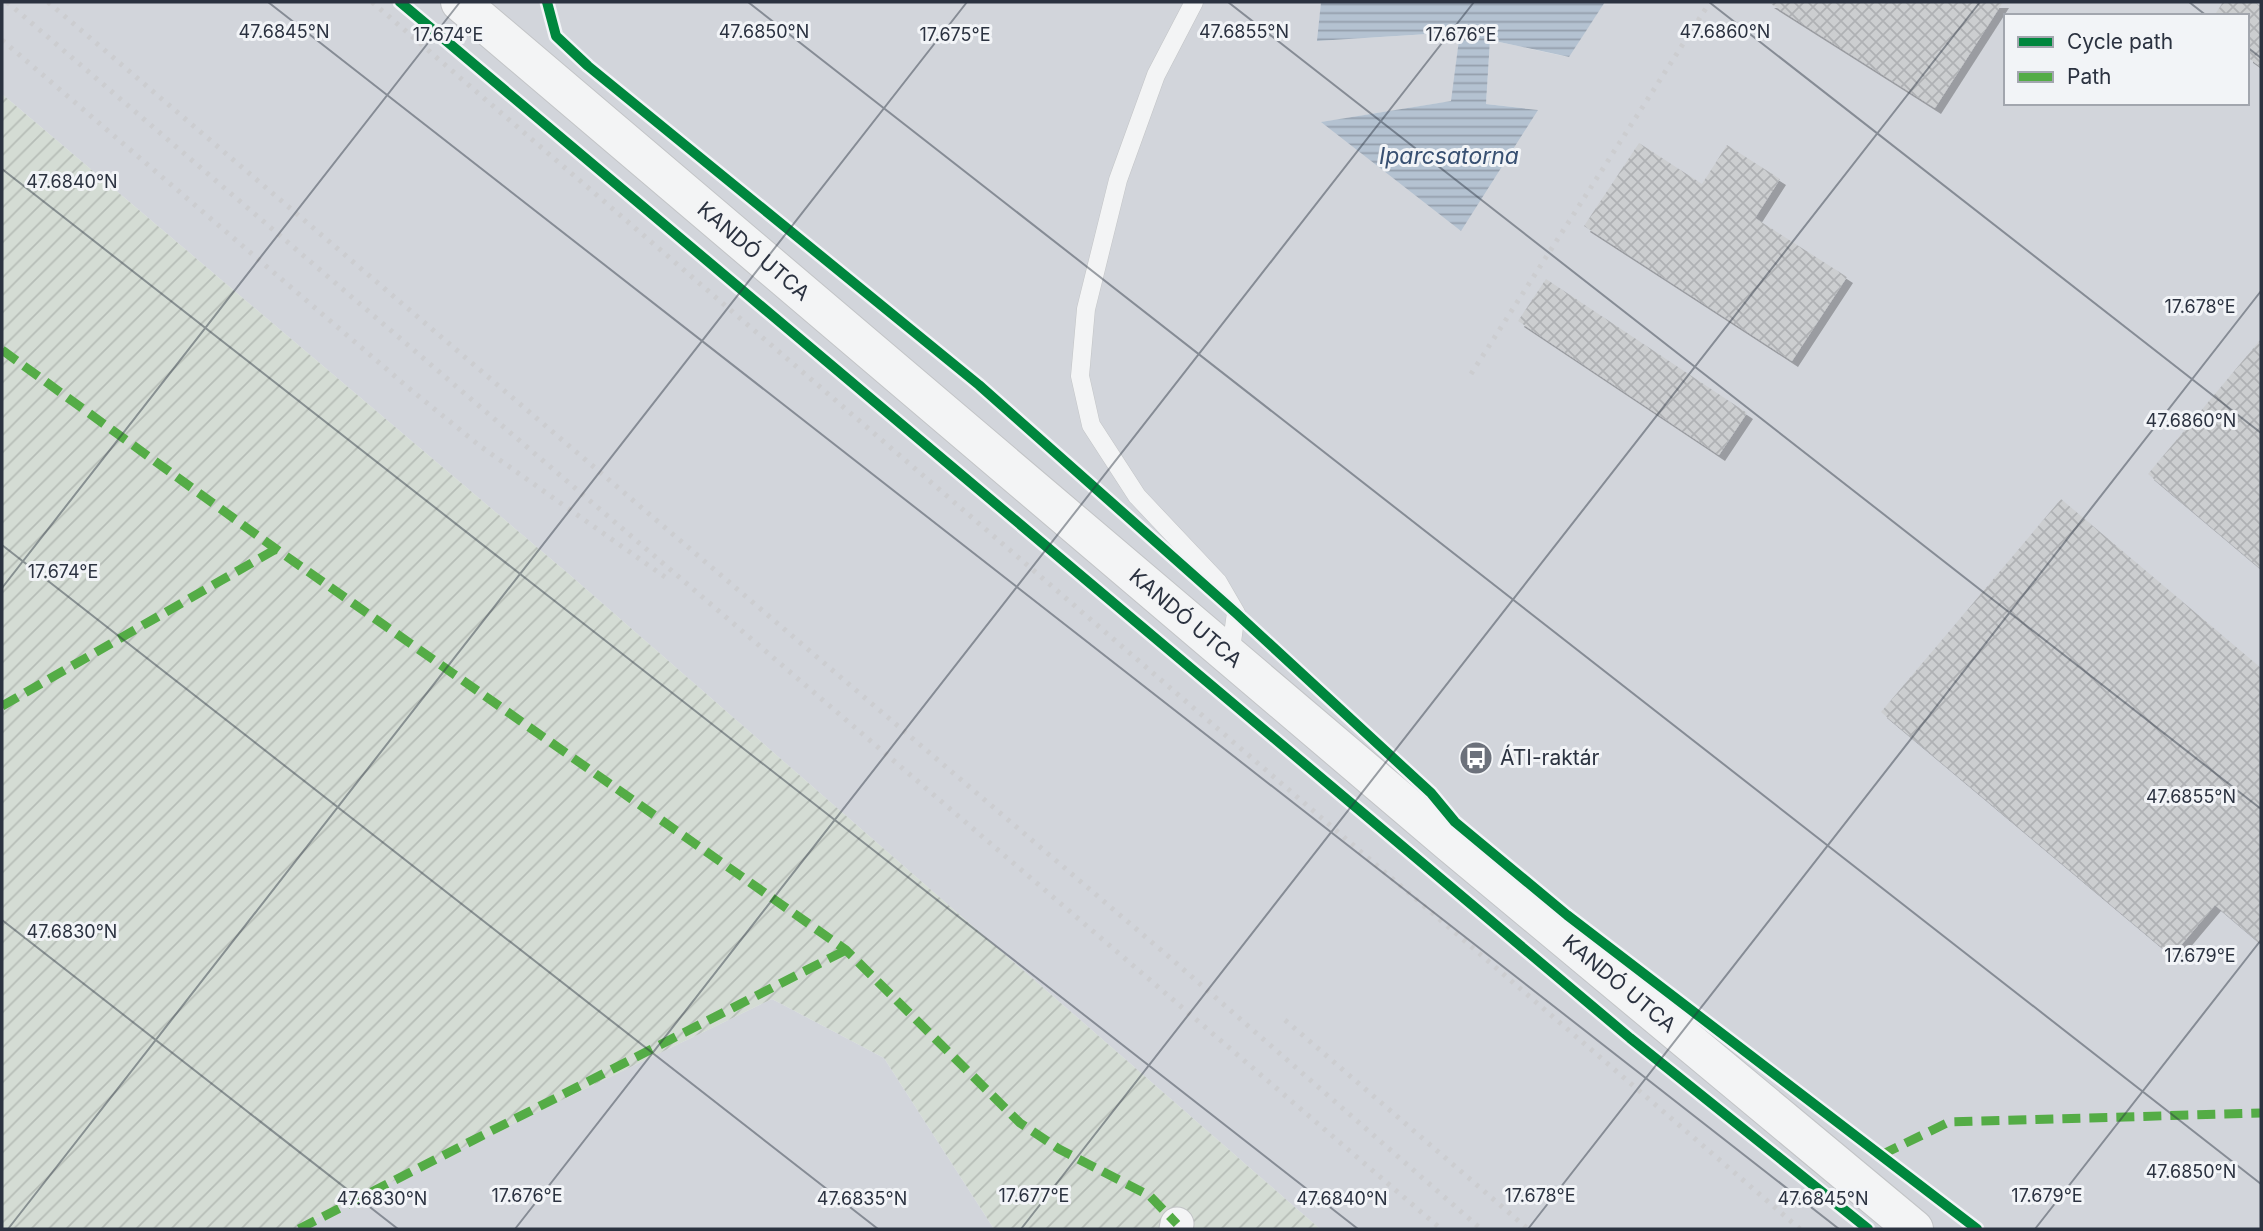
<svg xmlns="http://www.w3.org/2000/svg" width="2263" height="1231" font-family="Inter,sans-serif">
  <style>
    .built { fill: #d2d5db; fill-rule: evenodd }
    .garden { fill: url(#garden-furrows) }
    .water { fill: url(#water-rules) }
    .building { fill: url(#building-cross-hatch); filter: url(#shadow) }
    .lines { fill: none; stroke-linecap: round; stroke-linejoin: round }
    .service-casing { stroke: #c2c4c6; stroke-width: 19 }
    .minor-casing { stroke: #c2c4c6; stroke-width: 35 }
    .tertiary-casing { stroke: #c2c4c6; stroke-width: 40 }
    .service { stroke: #f3f4f5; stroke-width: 18 }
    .minor { stroke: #f3f4f5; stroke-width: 33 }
    .tertiary { stroke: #f3f4f5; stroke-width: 38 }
    .rail { stroke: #cccdd0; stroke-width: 5; stroke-dasharray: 3.5 7; stroke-linecap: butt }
    .quiet { stroke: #54ac46; stroke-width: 9; stroke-dasharray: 18 9; stroke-linecap: butt }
    .cycleway-casing { stroke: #f2f4f7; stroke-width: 15 }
    .cycleway { stroke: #00873e; stroke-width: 10 }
    .ticks { fill: none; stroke: #2b3240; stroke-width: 2; stroke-opacity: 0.45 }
    .labels { text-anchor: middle; stroke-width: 6; stroke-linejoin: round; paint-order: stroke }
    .street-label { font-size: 21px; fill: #2b3240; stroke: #f2f4f7 }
    .poi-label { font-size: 21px; fill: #2b3240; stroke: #f2f4f7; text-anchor: start }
    .water-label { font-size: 23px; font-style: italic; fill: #385072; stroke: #f2f4f7 }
    .ticks-label { font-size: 18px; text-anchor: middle; fill: #2b3240; stroke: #f2f4f7; stroke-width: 6; stroke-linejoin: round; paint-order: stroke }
  </style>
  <defs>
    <pattern id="garden-furrows" width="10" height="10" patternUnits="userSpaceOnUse" patternTransform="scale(1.75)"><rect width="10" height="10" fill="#d4dcd4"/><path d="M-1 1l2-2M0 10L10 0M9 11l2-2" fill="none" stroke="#b6bdb7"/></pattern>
    <pattern id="water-rules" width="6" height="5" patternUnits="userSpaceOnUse" patternTransform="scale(1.75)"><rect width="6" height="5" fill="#b4c2d1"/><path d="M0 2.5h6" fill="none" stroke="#939eab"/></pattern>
    <pattern id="building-cross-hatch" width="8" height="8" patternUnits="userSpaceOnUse" patternTransform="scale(1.75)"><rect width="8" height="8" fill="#ccced0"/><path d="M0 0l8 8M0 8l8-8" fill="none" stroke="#afb1b4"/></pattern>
    <filter id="shadow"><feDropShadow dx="6" dy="6" stdDeviation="0" flood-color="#0004"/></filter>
  </defs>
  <rect width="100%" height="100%" fill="#e4e6e8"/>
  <g class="built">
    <path d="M2,2H1321L1318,41L1460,32L1452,101L1322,122L1538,110L1486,104L1490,40L1568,57L1605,2H2261V1229H1320L571,576L2,94ZM2006,16H2247V103H2006Z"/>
    <path d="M772,999L884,1058L994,1229H294Z"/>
  </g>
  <path class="garden" d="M2,94L571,576L1320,1229H994L884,1058L772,999L294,1229H2Z"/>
  <path class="water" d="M1321,2H1605L1569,57L1490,40L1486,104L1538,110L1461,231L1321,122L1451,101L1460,32L1317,41Z"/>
  <g class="building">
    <path d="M1768,2H2003L1935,108Z"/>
    <path d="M2223,2H2254L2261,6V67L2247,57V16H2214Z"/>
    <path d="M1639,143L1702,184L1727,145L1780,179L1755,218L1847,277L1792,361L1584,226Z"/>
    <path d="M1546,279L1747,413L1719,455L1518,321Z"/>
    <path d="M2261,339V569L2148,474Z"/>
    <path d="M2061,499L2261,668V944L2215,905L2172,956L1881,712Z"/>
  </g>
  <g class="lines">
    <defs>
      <path id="service" d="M1194,2L1156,75L1118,180L1086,309L1080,376L1091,425L1137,496L1218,582L1236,613L1230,656"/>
      <path id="minor" d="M1176,1229L1177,1224"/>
      <g id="tertiary">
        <path id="s1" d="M460,2L1450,843L1914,1229"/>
      </g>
    </defs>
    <use href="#service" class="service-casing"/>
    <use href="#minor" class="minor-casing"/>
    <use href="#tertiary" class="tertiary-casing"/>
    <use href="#service" class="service"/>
    <use href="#minor" class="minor"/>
    <use href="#tertiary" class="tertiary"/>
    <g class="rail">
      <path d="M7,2L1441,1229"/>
      <path d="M48,2L1168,956L1481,1229"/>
      <path d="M372,2L1800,1229"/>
      <path d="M2,40L411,390L480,446L665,577"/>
      <path d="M1471,374L1710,2"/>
      <path d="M1285,1020L1528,1229"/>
    </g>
    <g class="quiet">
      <path d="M2,350L276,549L846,950L1020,1123L1059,1149L1150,1196L1177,1224"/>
      <path d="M2,706L276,549"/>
      <path d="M1881,1155L1949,1122L2261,1113"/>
      <path d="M299,1229L846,950"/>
    </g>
    <defs>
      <g id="cycleway">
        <path d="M400,2L1630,1038L1868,1229"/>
        <path d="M547,2L556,36L588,66L979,385L1236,613L1431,793L1455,822L1567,915L1977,1229"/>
      </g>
    </defs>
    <use href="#cycleway" class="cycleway-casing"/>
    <use href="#cycleway" class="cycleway"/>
  </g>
  <path class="ticks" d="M268,2L1839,1229M748,2L2261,1184M1228,2L2261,809M1709,2L2261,433M2189,2L2207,16M2247,47L2261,58M2,169L1358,1229M2,545L878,1229M2,588L460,2M2,920L398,1229M8,1229L967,2M515,1229L1474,2M1021,1229L1980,2M1528,1229L2261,291M2035,1229L2261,940"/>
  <defs>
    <symbol id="bus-disc" viewBox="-11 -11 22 22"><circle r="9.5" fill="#6c717b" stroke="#f2f4f7"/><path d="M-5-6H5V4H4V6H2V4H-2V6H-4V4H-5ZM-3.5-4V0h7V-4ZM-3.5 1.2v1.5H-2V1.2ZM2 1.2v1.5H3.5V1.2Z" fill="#fff"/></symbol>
  </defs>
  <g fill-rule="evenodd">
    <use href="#bus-disc" x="1457" y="739" width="38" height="38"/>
  </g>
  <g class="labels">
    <g class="street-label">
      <text dy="7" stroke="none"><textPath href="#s1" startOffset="385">KANDÓ UTCA</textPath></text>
      <text dy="7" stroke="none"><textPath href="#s1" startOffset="952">KANDÓ UTCA</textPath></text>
      <text dy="7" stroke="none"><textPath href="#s1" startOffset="1519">KANDÓ UTCA</textPath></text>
    </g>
    <g class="poi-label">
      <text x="1500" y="765">ÁTI-raktár</text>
    </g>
    <g class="water-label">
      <text x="1449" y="164">Iparcsatorna</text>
    </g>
  </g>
  <g class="ticks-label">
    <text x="284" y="38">47.6845°N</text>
    <text x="764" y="38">47.6850°N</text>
    <text x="1244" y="38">47.6855°N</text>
    <text x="1725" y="38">47.6860°N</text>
    <text x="448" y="41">17.674°E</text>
    <text x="955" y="41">17.675°E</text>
    <text x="1461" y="41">17.676°E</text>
    <text x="72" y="188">47.6840°N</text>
    <text x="2200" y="313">17.678°E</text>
    <text x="2191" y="427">47.6860°N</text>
    <text x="63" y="578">17.674°E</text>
    <text x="2191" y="803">47.6855°N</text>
    <text x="72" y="938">47.6830°N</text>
    <text x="2200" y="962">17.679°E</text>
    <text x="2191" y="1178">47.6850°N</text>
    <text x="527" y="1202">17.676°E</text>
    <text x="1034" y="1202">17.677°E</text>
    <text x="1540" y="1202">17.678°E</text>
    <text x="2047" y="1202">17.679°E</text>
    <text x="382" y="1205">47.6830°N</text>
    <text x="862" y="1205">47.6835°N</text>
    <text x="1342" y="1205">47.6840°N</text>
    <text x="1823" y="1205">47.6845°N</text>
  </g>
  <rect width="2263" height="1231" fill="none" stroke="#2b3240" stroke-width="7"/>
  <rect x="2004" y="14" width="245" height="91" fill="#f2f4f7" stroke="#a2a6ae" stroke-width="2"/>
  <rect x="2018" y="37" width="35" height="10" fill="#00873e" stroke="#a2a6ae" stroke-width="2"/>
  <text x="2067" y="49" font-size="21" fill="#2b3240">Cycle path</text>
  <rect x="2018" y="72" width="35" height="10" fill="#54ac46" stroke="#a2a6ae" stroke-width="2"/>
  <text x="2067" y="84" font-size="21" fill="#2b3240">Path</text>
</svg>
